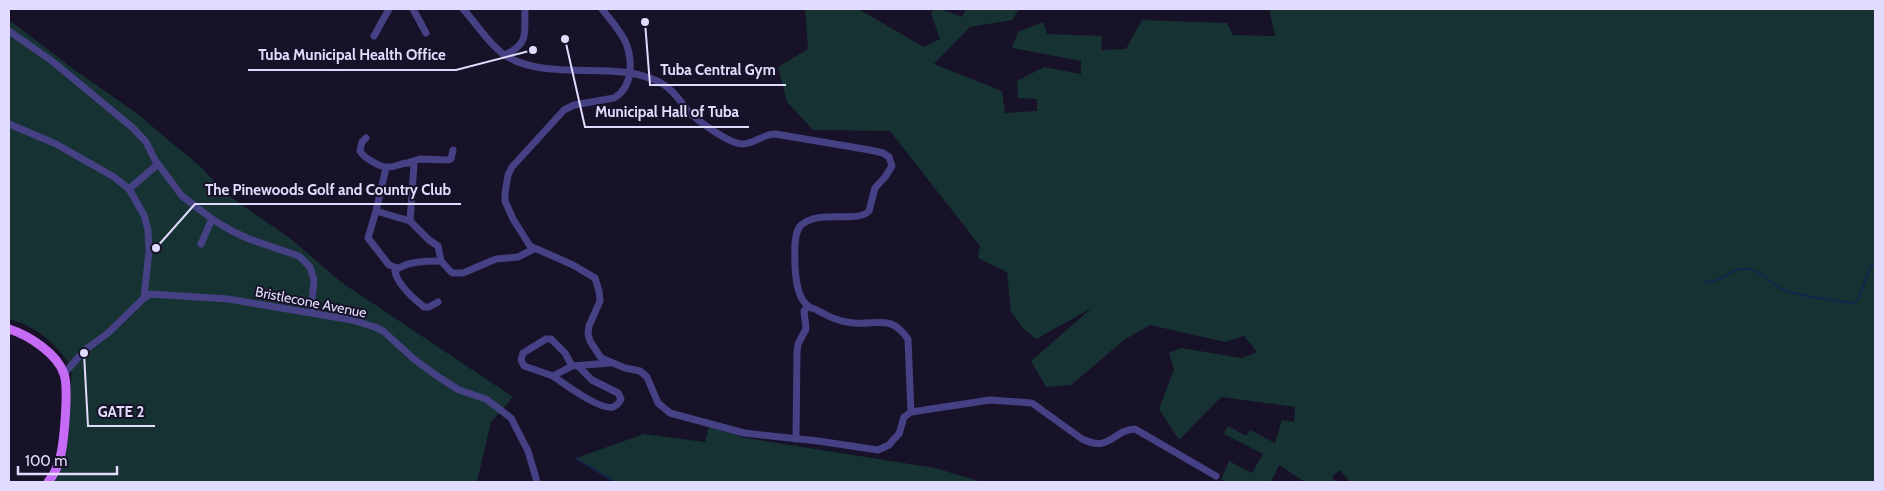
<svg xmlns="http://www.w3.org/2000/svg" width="1884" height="491" font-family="Cabin,sans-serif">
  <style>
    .green { fill: #163232 }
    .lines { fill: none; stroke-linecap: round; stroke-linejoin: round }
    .stream { stroke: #13274c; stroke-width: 2 }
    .minor-tunnel { stroke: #353048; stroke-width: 7; stroke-dasharray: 7 3.5; stroke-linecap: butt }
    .minor { stroke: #454184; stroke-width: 7 }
    .major { stroke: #c56bf5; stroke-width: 9 }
    .labels { text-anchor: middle; stroke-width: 4; stroke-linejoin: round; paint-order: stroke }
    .street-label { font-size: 14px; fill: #e1dcfd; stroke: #171228 }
    .leader { fill: none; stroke: #e1dcfd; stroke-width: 2 }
    .callout-dot { fill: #e1dcfd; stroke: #171228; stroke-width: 2 }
    .callout-label { font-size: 15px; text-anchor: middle; font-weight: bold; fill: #e1dcfd; stroke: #171228; stroke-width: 4; stroke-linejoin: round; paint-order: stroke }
  </style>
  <rect width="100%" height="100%" fill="#171228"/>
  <g class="green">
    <path d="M805,9H858L924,47L940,39L931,13L935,9H941L962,17L966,9H1019L1012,20L970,27L934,64L1002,91L1005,113L1037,111V99L1018,98L1017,81L1044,67L1081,74V61L1012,48L1018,32L1043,22L1047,34L1102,36L1101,50L1126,49L1142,20L1227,23L1233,35L1275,36L1269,9H1875V482H1350L1340,470L1332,477L1336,482H1305L1279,465L1271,482H1225L1221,479L1229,461L1252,473L1263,454L1224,434L1228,426L1246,436L1250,430L1275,443L1282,420L1294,422L1295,407L1221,397L1179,440L1159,409L1174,369L1169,353L1181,348L1242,358L1257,352L1244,336L1225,342L1150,325L1124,340L1071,385L1046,387L1031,361L1092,308L1036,339L1024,329L1011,312L1007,272L978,258L980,246L890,131L813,130L787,102L778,67L808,49Z"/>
    <path d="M9,20L76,71L135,112L202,168L225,193L291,239L341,282L513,397L491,422L477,482H53C75,444 68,410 72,368C57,344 36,326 9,319Z"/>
    <path d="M709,427L746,438L935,468L982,482H614L576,458L644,434L705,442Z"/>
  </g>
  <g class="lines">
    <g class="stream">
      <path d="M1704,282C1723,283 1731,267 1748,269C1762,270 1771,285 1784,290C1803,297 1833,300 1853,303L1858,300L1870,268L1875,262"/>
      <path d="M576,458L614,482"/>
    </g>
    <path class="minor-tunnel" d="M83,356L88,353"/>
    <g class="minor">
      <path d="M413,9L426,33"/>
      <path d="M463,9C477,24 486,41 503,54C534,76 586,68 622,72C633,73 645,76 655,80C670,86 679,99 688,111C698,121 729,144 743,144C754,144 763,134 775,134L870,150L883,153L889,157L892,166L885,177L875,188L869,211C857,224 819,208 800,226C793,237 795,254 795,267C796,279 797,297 808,306C809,308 812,308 815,309C828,316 838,322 854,323C878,325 890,314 908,339L911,412"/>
      <path d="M602,9C619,31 632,42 630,71C629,82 624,92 614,98L574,105L564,110L512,167L508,175L505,193V201L513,219L530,246L573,265L595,278L599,291L600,301L589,326L588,334L590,341L601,358L625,368L640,371L647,377L658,403L670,413L744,433L818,441L878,450L889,445L894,439L899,434L904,417L911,412L990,400L1032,403L1082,439C1111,453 1112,430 1135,429L1216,476"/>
      <path d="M9,31L52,61L133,128L146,142L155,160L182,196L212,219L232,231L249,239L299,256L310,267L314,280L311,312"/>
      <path d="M374,36L389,9"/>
      <path d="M505,55C530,43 524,33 525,9"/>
      <path d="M9,124L56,144L114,177L129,189L144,215L148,230L149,251L144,298"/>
      <path d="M366,138L362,142L360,151C363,157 379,167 387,167C396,168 405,160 414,164L410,221L429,240L438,246L441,261L452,273H463L496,259L518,257L534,249"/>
      <path d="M410,162L420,159L448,160L451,159L453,150"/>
      <path d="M386,168L376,211L368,238L389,265L397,268"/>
      <path d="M129,189L158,164"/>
      <path d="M376,211L410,221"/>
      <path d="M201,244L212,219"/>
      <path d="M438,302L429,307H424C414,299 397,284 395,271C405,261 428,261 441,261"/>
      <path d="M85,350L108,333L144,298L150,294L228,299L352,320L375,327L383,331L415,360L440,378L459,390L486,399L511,418L528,451L537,482"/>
      <path d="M572,366L565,353L551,339H546L523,353L521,360L524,366L553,376L572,366L610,363"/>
      <path d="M64,374L81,354"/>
      <path d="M553,376C564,384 601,411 613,407C617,406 619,403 621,399L618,393L592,380L578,366"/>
      <path d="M796,439L797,351L798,344L806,329L804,311L808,306"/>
    </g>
    <path class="major" d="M9,329C28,335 57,353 64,374C69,388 64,443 60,458C58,466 53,476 48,482"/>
  </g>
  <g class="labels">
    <g class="street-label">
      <text transform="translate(311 302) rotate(11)" y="5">Bristlecone Avenue</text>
    </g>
  </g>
  <path class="leader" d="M533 50L456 70H248M645 22L650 85H786M565 39L585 127H749M156 248L195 204H461M84 353L88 426H155"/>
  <g class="callout-dot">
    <circle cx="533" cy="50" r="5"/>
    <circle cx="645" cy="22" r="5"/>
    <circle cx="565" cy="39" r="5"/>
    <circle cx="156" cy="248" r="5"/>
    <circle cx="84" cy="353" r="5"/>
  </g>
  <g class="callout-label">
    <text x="352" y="60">Tuba Municipal Health Office</text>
    <text x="718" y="75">Tuba Central Gym</text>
    <text x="667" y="117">Municipal Hall of Tuba</text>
    <text x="328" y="195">The Pinewoods Golf and Country Club</text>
    <text x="121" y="417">GATE 2</text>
  </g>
  <rect width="1884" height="491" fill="none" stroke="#e1dcfd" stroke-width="20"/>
  <path d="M18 466v8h99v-8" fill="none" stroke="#e1dcfd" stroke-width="2.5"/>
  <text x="25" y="466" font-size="15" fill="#e1dcfd" stroke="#171228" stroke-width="4" paint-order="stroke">100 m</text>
</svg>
